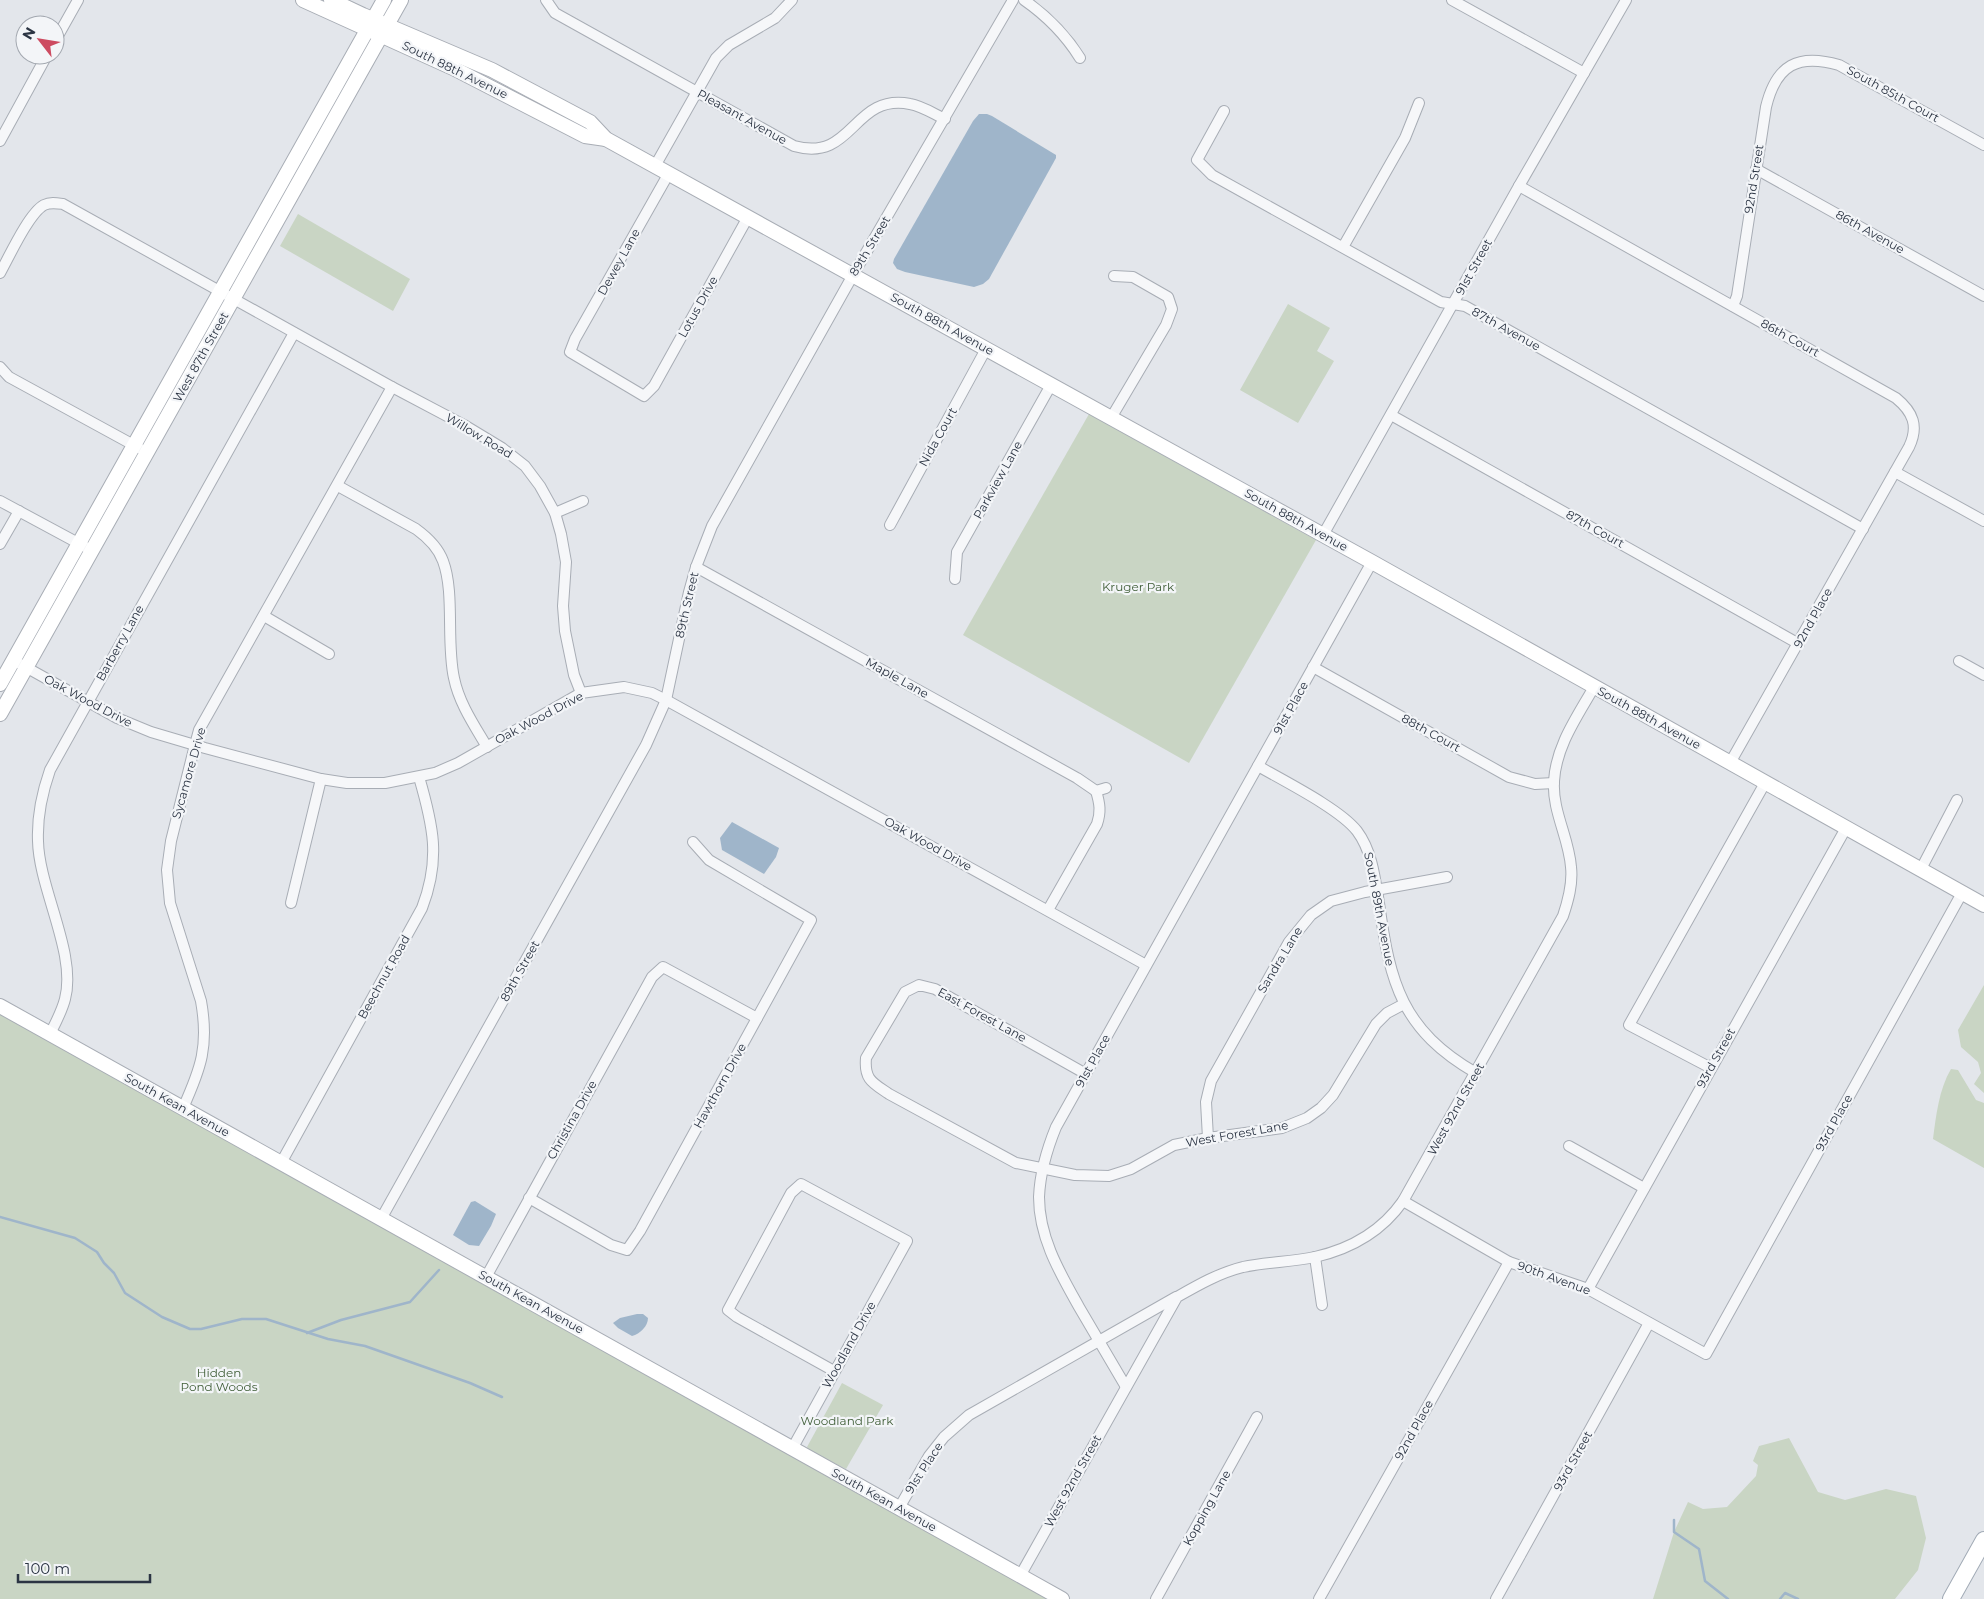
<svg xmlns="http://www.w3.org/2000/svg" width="1984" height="1599" font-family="Montserrat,sans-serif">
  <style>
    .green { fill: #c9d5c4 }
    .water { fill: #9fb5ca }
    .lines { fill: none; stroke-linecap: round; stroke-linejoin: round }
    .stream { stroke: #9fb5ca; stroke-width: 2.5 }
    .street-casing { stroke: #a8adb5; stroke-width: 12 }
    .secondary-casing { stroke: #a8adb5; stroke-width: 16 }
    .primary-casing { stroke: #a2abb6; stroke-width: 18 }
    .street { stroke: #f6f7f9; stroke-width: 10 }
    .secondary { stroke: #fff; stroke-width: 14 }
    .primary { stroke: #fff; stroke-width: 16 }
    .labels { text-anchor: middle; stroke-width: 4.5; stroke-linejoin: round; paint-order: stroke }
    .street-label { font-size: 12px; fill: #2b3443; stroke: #f3f5f8 }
    .park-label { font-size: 12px; fill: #405e38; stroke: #f3f5f8 }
  </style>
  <rect width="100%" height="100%" fill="#e3e6eb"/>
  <g class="green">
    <path d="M298,214L410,279L393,311L280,246Z"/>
    <path d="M1288,304L1330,328L1317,351L1334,361L1298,423L1240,390Z"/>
    <path d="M1089,414L1316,540L1189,763L963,635Z"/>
    <path d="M1984,985V1093L1974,1084L1981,1073L1978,1062L1961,1047L1958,1030Z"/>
    <path d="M0,1007L1061,1599H0Z"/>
    <path d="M1951,1069L1958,1070L1976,1100L1984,1103V1168L1933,1139C1936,1116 1939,1089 1951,1069Z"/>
    <path d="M842,1383L883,1405L846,1469L810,1451L807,1447Z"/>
    <path d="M1789,1438L1818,1492L1845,1500L1886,1489L1916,1496L1926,1538L1918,1570L1895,1599H1653L1674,1532L1688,1502L1703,1509L1727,1507L1756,1476L1758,1465L1753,1461L1759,1446Z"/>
  </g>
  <g class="water">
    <path d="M979,114H987L992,116L1056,155V158L989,279L983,284L974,287L905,272L897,269L893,263L894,259L973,121Z"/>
    <path d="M732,822L779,848L776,857L764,874L722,850L720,838Z"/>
    <path d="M475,1201L496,1214L491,1226L479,1246L469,1245L453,1235L471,1202Z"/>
    <path d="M637,1314H643L648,1318C648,1326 640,1334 632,1336L618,1328L613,1323L620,1318Z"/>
  </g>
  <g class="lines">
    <g class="stream">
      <path d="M0,1217L75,1238L97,1252L104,1263L114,1273L125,1293L162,1317L190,1329H201L242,1319H266L328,1339L365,1346L470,1383L502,1397"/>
      <path d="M307,1333L341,1320L410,1302L439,1270"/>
      <path d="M1674,1520V1532L1699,1549L1705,1581L1728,1599"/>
      <path d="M1780,1599L1785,1593L1798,1599"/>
    </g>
    <defs>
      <g id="street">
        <path d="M546,0L555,13L794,146C854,163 852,93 910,104C922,106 934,114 945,119"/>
        <path d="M1024,0C1047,16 1065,34 1080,58"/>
        <path d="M1452,0L1584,73"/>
        <path d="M55,41L78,0"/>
        <path d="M1224,111L1197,160L1212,175L1441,302L1465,306L1863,529"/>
        <path d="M0,141L47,55"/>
        <path d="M655,166L716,58L729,45L775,18L792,0"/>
        <path d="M1756,169L1984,296"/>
        <path d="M669,173L575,339L570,352L644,396L654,386L748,217"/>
        <path d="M1519,186L1896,398C1913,412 1919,426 1909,447L1730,763"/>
        <path d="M1343,247L1405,138L1419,103"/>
        <path d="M0,273C9,257 29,213 44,205C50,202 56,203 63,204L392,387L464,425L502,448L525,466L540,486L555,513L561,534L566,562L563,606L565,631L574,675L581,693"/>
        <path d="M1733,306L1737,296L1766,107C1776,65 1798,53 1839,65L1984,145"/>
        <path d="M0,367L9,377L139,448"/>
        <path d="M1391,415L1799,644"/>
        <path d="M1111,418L1166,325L1172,309L1168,297L1133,277L1114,276"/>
        <path d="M1895,472L1984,521"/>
        <path d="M338,486L416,529C427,537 438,547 443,561C455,593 446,642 454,678C459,703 474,725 487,747"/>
        <path d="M0,501L91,550"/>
        <path d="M555,513L583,501"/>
        <path d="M890,525L986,349"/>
        <path d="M1323,535L1519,186L1626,0"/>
        <path d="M0,544L19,511"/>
        <path d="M696,567L1077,778L1096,791"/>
        <path d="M955,579L957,552L1051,385"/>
        <path d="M264,616L329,654"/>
        <path d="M13,660L117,718L151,732L205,748L321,779L347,783H385L435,773L458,763L581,693L624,687L652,693L666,700L1146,965"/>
        <path d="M1959,661L1984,675"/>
        <path d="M1313,667L1509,777L1535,784L1554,783"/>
        <path d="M1258,766C1284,781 1340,809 1357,831C1372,851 1375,878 1379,903C1390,984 1402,1030 1476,1073"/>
        <path d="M1096,791L1106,788"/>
        <path d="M1921,869L1957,800"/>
        <path d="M291,903L321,779"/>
        <path d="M1048,910L1097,824C1101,812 1100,804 1096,791"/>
        <path d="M50,1034C56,1022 62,1011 65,999C77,954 39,889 38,841C37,817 42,793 50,770L294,333"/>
        <path d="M1711,1068L1629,1025L1765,783"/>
        <path d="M1086,1074L935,989L919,985L905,992L866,1058C864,1080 873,1083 889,1094L1016,1163L1075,1175L1109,1176L1131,1169L1174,1145L1208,1138L1282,1128L1307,1118L1321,1108L1333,1095L1376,1024L1387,1013L1404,1004"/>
        <path d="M183,1108C201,1068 209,1046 201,1001L170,903L167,870L171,841L195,745L199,730L392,387"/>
        <path d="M1208,1138L1206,1102L1211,1081L1289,942L1311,915L1331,901L1365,892L1447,877"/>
        <path d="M1569,1146L1644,1188"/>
        <path d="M281,1163L422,908C441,859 433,825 419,777"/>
        <path d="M529,1198L611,1245L627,1250L640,1231L811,920L709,860L693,842"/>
        <path d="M1403,1201L1509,1262L1588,1289L1706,1354L1962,893"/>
        <path d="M381,1219L646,745L666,700L689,592L696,567L712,526L853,275L1013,0"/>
        <path d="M1315,1257L1322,1305"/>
        <path d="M486,1277L652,977L663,967L757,1018"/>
        <path d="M1588,1289L1846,828"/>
        <path d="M1126,1387C1110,1360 1095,1334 1079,1307C1060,1273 1039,1238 1039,1197C1040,1173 1047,1149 1056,1127L1372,562"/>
        <path d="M792,1449L907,1241L801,1184L791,1193L728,1310L737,1317L834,1371"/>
        <path d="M899,1508L929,1456L944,1437L969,1415L1176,1297"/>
        <path d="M1020,1576L1177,1297C1198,1285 1219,1273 1243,1267C1267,1262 1291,1262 1315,1257C1350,1249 1382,1231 1403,1201L1563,916C1568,901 1573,884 1571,867C1569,838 1552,811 1554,781C1556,746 1577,717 1594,687"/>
        <path d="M1156,1599L1257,1417"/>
        <path d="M1319,1599L1509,1262"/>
        <path d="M1496,1599L1649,1323"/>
      </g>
      <g id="secondary">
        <path d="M303,0L453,68L585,136L606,139"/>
        <path d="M331,0L363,15L492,70L590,122L606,139L1372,562L1984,905"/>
        <path d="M0,684L384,0"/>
        <path d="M0,714L401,0"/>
        <path d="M0,1006L1062,1599"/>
      </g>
      <path id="primary" d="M1951,1599L1984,1540"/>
    </defs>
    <use href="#street" class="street-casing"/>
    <use href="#secondary" class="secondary-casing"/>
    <use href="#primary" class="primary-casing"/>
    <use href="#street" class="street"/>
    <use href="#secondary" class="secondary"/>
    <use href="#primary" class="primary"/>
  </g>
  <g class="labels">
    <g class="street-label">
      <text transform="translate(455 70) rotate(26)" y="4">South 88th Avenue</text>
      <text transform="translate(1893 94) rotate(29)" y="4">South 85th Court</text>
      <text transform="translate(742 117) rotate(29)" y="4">Pleasant Avenue</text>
      <text transform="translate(1754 179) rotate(-81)" y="4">92nd Street</text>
      <text transform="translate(1870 232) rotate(29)" y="4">86th Avenue</text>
      <text transform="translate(870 246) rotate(-59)" y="4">89th Street</text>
      <text transform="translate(619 262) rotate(-61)" y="4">Dewey Lane</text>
      <text transform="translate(1474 267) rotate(-61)" y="4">91st Street</text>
      <text transform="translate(698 307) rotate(-61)" y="4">Lotus Drive</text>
      <text transform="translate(942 324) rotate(29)" y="4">South 88th Avenue</text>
      <text transform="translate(1506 329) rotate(29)" y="4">87th Avenue</text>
      <text transform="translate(1790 338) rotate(29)" y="4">86th Court</text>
      <text transform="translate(201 357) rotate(-61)" y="4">West 87th Street</text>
      <text transform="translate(479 436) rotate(31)" y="4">Willow Road</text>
      <text transform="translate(938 437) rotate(-61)" y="4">Nida Court</text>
      <text transform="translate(998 480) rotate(-61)" y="4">Parkview Lane</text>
      <text transform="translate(1296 520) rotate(29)" y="4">South 88th Avenue</text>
      <text transform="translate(1595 529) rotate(29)" y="4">87th Court</text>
      <text transform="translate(687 605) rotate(-77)" y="4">89th Street</text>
      <text transform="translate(1813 618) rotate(-61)" y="4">92nd Place</text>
      <text transform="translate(120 643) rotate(-61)" y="4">Barberry Lane</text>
      <text transform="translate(897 678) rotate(29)" y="4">Maple Lane</text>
      <text transform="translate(88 701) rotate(28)" y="4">Oak Wood Drive</text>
      <text transform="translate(1291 708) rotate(-61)" y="4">91st Place</text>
      <text transform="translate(539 718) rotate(-28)" y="4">Oak Wood Drive</text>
      <text transform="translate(1649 718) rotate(29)" y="4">South 88th Avenue</text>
      <text transform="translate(1431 733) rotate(29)" y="4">88th Court</text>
      <text transform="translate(189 773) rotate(-74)" y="4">Sycamore Drive</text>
      <text transform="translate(928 844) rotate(29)" y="4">Oak Wood Drive</text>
      <text transform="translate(1379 909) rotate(79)" y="4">South 89th Avenue</text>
      <text transform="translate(1280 960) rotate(-59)" y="4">Sandra Lane</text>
      <text transform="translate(520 971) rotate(-61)" y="4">89th Street</text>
      <text transform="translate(384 977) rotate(-61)" y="4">Beechnut Road</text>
      <text transform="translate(982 1015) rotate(29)" y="4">East Forest Lane</text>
      <text transform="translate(1716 1058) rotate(-61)" y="4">93rd Street</text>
      <text transform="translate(1093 1061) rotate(-61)" y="4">91st Place</text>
      <text transform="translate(720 1086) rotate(-61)" y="4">Hawthorn Drive</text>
      <text transform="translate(177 1105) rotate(29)" y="4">South Kean Avenue</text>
      <text transform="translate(1456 1109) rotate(-61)" y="4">West 92nd Street</text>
      <text transform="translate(572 1120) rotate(-61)" y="4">Christina Drive</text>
      <text transform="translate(1834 1123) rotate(-61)" y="4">93rd Place</text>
      <text transform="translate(1237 1134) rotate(-10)" y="4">West Forest Lane</text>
      <text transform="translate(1554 1278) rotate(20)" y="4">90th Avenue</text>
      <text transform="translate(531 1302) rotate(29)" y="4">South Kean Avenue</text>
      <text transform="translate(849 1345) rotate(-61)" y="4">Woodland Drive</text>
      <text transform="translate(1414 1430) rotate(-61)" y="4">92nd Place</text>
      <text transform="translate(1573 1461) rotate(-61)" y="4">93rd Street</text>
      <text transform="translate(924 1468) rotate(-57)" y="4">91st Place</text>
      <text transform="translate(1073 1481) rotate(-61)" y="4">West 92nd Street</text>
      <text transform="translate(884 1500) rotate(29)" y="4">South Kean Avenue</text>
      <text transform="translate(1207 1508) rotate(-61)" y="4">Kopping Lane</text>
    </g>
    <g class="park-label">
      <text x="1138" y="591">Kruger Park</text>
      <text x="219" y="1377">Hidden<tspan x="219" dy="14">Pond Woods</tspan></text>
      <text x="847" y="1425">Woodland Park</text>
    </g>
  </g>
  <g transform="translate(40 40) rotate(301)"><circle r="24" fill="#f3f5f8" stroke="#a3a8b0"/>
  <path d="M0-4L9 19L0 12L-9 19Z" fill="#cd4b61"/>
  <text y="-8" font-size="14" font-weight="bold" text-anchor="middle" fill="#2b3443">N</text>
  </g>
  <path d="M18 1574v8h132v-8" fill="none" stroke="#2b3443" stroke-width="2.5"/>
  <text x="25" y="1574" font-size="15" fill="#2b3443" stroke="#f3f5f8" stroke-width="4" paint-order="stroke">100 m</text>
</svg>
